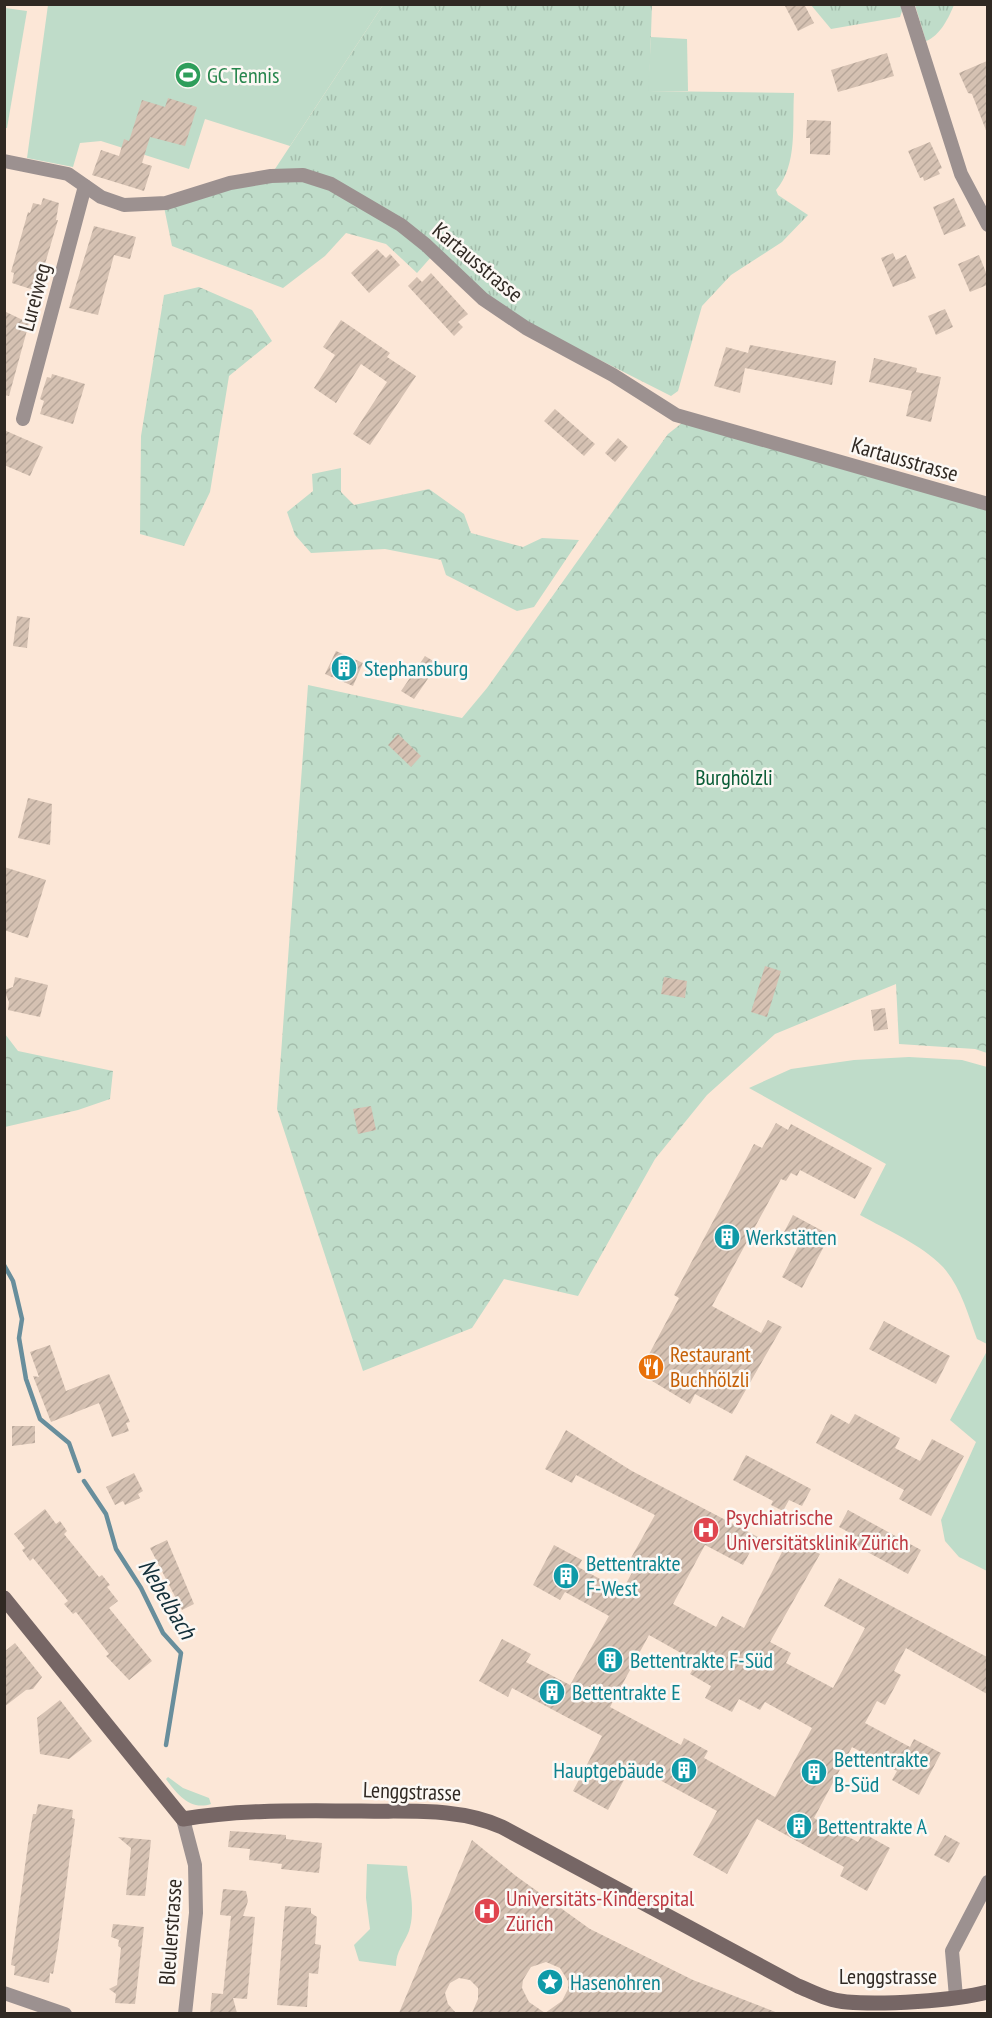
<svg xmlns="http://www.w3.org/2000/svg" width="992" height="2018" font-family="'PT Sans Narrow',sans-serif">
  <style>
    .grass { fill: url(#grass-tufts) }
    .forest { fill: url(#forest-crowns) }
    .green { fill: #bfdcc9 }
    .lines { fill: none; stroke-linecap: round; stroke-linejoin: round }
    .stream { stroke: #688e9c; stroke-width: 4.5 }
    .building { fill: url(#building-hatch); fill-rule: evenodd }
    .street { stroke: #9c9190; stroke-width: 14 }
    .secondary { stroke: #766665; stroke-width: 15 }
    .labels { text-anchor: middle; stroke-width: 5; stroke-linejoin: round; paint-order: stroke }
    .leisure-label { font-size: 22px; fill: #27864d; stroke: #fcf8f4; text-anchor: start }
    .street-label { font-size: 22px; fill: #302923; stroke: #fcf8f4 }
    .culture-label { font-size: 22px; fill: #0d838f; stroke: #fcf8f4; text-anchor: start }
    .park-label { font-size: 22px; fill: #095c36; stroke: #fcf8f4 }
    .food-label { font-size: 22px; fill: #c56008; stroke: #fcf8f4; text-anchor: start }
    .health-label { font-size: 22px; fill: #be3a42; stroke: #fcf8f4; text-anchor: start }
    .water-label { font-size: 24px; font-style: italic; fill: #14303a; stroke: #fcf8f4 }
  </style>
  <defs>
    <pattern id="grass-tufts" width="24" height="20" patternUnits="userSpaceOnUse" patternTransform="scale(1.5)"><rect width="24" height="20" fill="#bfdcc9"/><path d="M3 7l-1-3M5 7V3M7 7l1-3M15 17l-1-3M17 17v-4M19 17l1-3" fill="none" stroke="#a4bdac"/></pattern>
    <pattern id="forest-crowns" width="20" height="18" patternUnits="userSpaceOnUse" patternTransform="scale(1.5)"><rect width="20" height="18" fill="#bfdcc9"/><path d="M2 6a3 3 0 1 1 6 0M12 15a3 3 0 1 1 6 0" fill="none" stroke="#a4bdac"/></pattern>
    <pattern id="building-hatch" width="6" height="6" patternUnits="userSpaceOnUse" patternTransform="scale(1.5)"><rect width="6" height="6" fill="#d5c1b2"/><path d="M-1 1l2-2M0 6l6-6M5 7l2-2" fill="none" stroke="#b7a699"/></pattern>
  </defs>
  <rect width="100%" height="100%" fill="#fce7d7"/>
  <g class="grass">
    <path d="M846,4H902L903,8L900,17L831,29L811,5Z"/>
    <path d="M383,5H652L649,91L794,93C792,125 798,165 776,190L778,195L808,215L782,242L731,275L702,306L678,391L671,396L525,322L486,294L425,238L273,172Z"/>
    <path d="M915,5V4L954,5C949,17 940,36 926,41Z"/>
  </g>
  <g class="forest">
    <path d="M302,179C350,195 393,224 432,256L417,273L386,244L346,233L325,256L283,288L172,246L164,207L232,187Z"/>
    <path d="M199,287L252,310L272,341L229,376L210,492L184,546L140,534L141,436L164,295Z"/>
    <path d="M682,423L987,509V1053L975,1049L899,1044L896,984L775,1034L707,1095L655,1159L578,1296L504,1279L472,1328L363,1371L277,1109L308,685L462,718L487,688L668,434Z"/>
    <path d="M341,468V492L354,505L429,489L464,514L471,533L523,547L542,538L579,540L534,607L517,611L446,575L441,560L385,549L311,553L295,535L287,512L313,491L312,474Z"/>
    <path d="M5,1034L18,1051L113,1071L110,1099L78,1110L5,1127Z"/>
  </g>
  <g class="green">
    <path d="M48,5H383L290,146L205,119L189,169L101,141L80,143L73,167L27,158Z"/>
    <path d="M5,8L27,11L7,128H4Z"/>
    <path d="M651,37L687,39L688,91H648Z"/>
    <path d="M909,1057L962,1060L987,1067V1344L977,1339C968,1315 961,1287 943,1267C921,1244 887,1230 860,1215L886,1164L749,1088L791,1069L854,1060Z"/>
    <path d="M987,1351V1571L959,1557L945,1541L941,1520L976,1442L950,1420Z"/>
    <path d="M168,1777L183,1788L209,1798L211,1804C190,1811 177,1794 166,1779Z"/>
    <path d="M367,1864L407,1866C409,1887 416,1910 409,1931C404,1944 396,1951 396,1966L359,1961L354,1945L370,1929L366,1898Z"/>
  </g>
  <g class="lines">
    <g class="stream">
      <path d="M4,1265L13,1281L22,1319L19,1338L26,1379L40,1419L69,1443L79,1471"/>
      <path d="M84,1481L106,1514L116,1549L141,1588L163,1633L181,1653L166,1745"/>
    </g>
  </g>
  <g class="building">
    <path d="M784,4H804L814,23L798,31Z"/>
    <path d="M887,53L894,76L838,92L831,70Z"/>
    <path d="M987,61V133L972,94L968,93L959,73Z"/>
    <path d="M168,98L197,107L185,146L150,137L142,163L152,166L144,191L92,175L101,150L119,156L124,139L129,141L142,100L165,107Z"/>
    <path d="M807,120L831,121L830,155L810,154V138H806Z"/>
    <path d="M930,142L942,168L938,170L940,174L924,181L923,177L920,178L908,151Z"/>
    <path d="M43,198L59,203L56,220H58L37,291L12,283L14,273L11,272L28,212L30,213L33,203L41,205Z"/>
    <path d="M954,198L966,226L944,235L933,207Z"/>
    <path d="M94,226L136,237L130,259L114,255L98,315L69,308Z"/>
    <path d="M377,249L386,258L390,254L400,265L369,293L351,273Z"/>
    <path d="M893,253L896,260L906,255L916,278L893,287L881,258Z"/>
    <path d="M979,255L987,275V285L970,292L958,264Z"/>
    <path d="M431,273L468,314L458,322L463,327L454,336L408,286L417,277L422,282Z"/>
    <path d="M945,309L953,327L936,335L928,316Z"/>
    <path d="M4,311L29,323L9,396L4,395Z"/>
    <path d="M341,320L390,353L387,357L416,376L370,445L353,434L387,382L361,364L336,403L314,388L335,355L323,347Z"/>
    <path d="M750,345L836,361L832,385L745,368L740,393L714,386L726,347L748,353Z"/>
    <path d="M874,358L917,368L916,372L941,377L931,422L906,416L912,391L869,382Z"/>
    <path d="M52,374L85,384L73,424L40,414L44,401L40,399L47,377L51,378Z"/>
    <path d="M555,409L595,444L584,456L544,421Z"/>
    <path d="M4,430L43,447L30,476L4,465Z"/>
    <path d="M618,438L628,447L615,462L605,453Z"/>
    <path d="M17,616L30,618L27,648L13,646Z"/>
    <path d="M336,651L363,663L353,686L325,674Z"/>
    <path d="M425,656L438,664L414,699L401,691Z"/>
    <path d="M398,734L421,756L411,767L388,745Z"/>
    <path d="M28,798L52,804L50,845L18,838Z"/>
    <path d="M4,867L46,880L28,938L4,930Z"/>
    <path d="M765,966L781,971L767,1017L751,1012Z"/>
    <path d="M15,977L48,985L40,1017L8,1010L9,1002L4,990L13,987Z"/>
    <path d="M664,977L687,981L685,998L661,994Z"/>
    <path d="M885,1008L888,1029L874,1031L871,1010Z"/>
    <path d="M371,1106L376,1130L358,1134L353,1109Z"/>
    <path d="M776,1123L788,1130L791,1124L872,1168L855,1199L800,1170L797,1176L791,1173L786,1181L781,1179L712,1306L761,1333L768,1320L782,1327L732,1414L695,1394L690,1404L639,1373L679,1298L674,1295L754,1144L762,1148Z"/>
    <path d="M793,1215L830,1235L802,1288L782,1277L799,1245L782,1236Z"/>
    <path d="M884,1321L950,1356L936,1384L869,1349Z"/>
    <path d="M50,1345L66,1391L109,1374L130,1422L126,1423L129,1431L112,1437L99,1403L51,1422L33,1376L39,1377L30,1352Z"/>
    <path d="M831,1414L849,1424L855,1414L900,1438L895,1448L920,1461L932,1439L964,1456L931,1516L899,1499L904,1490L816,1443Z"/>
    <path d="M12,1426H35V1443L12,1446Z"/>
    <path d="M566,1430L632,1471L758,1537L743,1565L705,1545L673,1604L716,1627L722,1616L744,1628L789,1538L820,1554L770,1642L791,1653L786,1663L833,1688L865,1628L824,1606L839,1578L987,1657V1694L906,1648L894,1671L901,1675L885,1705L877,1701L865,1723L910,1747L914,1739L941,1753L919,1795L892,1780L897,1771L852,1747L814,1818L858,1842L863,1833L890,1848L867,1891L840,1876L844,1867L757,1819L727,1874L693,1855L717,1811L632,1765L608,1810L573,1791L602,1736L512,1688L508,1697L479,1681L502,1639L531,1654L526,1662L570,1685L609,1616L565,1592L560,1600L533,1585L554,1545L582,1560L578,1567L622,1591L634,1569L627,1565L655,1515L576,1475L572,1483L545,1469ZM649,1635L697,1662L690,1674L711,1686L705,1698L732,1712L739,1699L760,1710L765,1702L812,1728L775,1797L704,1758L708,1751L684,1738L681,1745L610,1707Z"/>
    <path d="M746,1455L811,1489L802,1506L789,1500L783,1511L771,1505L773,1501L733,1480Z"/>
    <path d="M134,1473L143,1491L138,1494L140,1498L125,1505L123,1501L115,1505L106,1487Z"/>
    <path d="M45,1509L56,1524L60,1521L67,1531L64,1534L99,1577L102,1575L110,1585L107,1587L118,1601L109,1608L152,1661L129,1680L106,1656L109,1654L76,1612L73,1614L64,1604L68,1601L33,1558L30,1561L22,1550L25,1548L14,1534Z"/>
    <path d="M848,1510L921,1550L908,1574L860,1548L858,1552L846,1545L852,1534L839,1527Z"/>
    <path d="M167,1540L194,1604L182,1610L150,1548Z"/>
    <path d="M15,1643L42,1677L33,1689L26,1690L4,1707V1652Z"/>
    <path d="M60,1700L92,1741L69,1759L40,1754L37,1718Z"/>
    <path d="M38,1804L73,1810L72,1818L75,1819L58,1946L53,1974L50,1973L49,1983L14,1975L15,1966L11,1965L29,1837L33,1814H36Z"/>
    <path d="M230,1831L286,1835V1839L322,1843L319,1873L281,1869L282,1864L249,1860L250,1849L228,1847Z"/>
    <path d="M945,1835L960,1843L949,1863L934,1855Z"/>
    <path d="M118,1837L151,1840L145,1896L126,1895L131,1848Z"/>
    <path d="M472,1840L516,1876L590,1929L693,1980L778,2013H545L562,2001L568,1989V1981L560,1968L546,1962L531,1967L523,1980L522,1988L529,2002L545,2013H472L478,1999V1988L470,1980L459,1978L450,1983L445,1993L448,2004L456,2013H399Z"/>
    <path d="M223,1889L246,1891L248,1901L243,1916L255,1917L247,1999L233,1998L237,2013H210L212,1993L223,1994L231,1916L220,1915Z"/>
    <path d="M285,1906L311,1908V1913L317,1917L315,1944L321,1945L318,1974L309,1973L307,2007L277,2005Z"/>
    <path d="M113,1924L144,1927L135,2004L115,2003L116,1994L109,1989L117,1985L121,1948L118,1946L119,1940L111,1937Z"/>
  </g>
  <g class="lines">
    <g class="street">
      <path d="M907,4L961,174L988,225"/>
      <path d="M4,161L68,174L101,197L124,205L166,203L230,183L271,176L303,175L331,184L401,225L426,245L483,299L526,328L613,375L676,415L988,504"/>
      <path d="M23,419L85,186"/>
      <path d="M183,1819L195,1865L196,1913L185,2014"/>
      <path d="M4,1993L65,2014"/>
      <path d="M956,1997L952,1951L988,1882"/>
    </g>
    <path class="secondary" d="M4,1598L183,1819C242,1809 301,1811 361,1811C408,1812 458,1807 502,1827L798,1986C813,1992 829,2001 847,2002C882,2005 953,2001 988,1992"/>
  </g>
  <defs>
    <symbol id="stadium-disc" viewBox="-11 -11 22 22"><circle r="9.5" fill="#2e9e5b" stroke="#fcf8f4"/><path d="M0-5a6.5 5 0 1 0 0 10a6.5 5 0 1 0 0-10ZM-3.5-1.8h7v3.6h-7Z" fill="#fff"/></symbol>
    <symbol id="building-disc" viewBox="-11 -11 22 22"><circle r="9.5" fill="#0f9aa8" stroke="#fcf8f4"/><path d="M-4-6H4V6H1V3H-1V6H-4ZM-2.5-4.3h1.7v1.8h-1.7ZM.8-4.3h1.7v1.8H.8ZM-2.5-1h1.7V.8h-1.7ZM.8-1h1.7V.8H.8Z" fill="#fff"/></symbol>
    <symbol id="restaurant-disc" viewBox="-11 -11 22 22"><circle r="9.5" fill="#e8710a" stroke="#fcf8f4"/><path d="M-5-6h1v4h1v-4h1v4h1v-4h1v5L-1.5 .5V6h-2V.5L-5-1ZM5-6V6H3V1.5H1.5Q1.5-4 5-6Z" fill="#fff"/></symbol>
    <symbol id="hospital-disc" viewBox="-11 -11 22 22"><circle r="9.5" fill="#e0444e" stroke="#fcf8f4"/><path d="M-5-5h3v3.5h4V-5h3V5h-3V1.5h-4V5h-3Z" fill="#fff"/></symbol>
    <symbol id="sight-disc" viewBox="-11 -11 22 22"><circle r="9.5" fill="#0f9aa8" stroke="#fcf8f4"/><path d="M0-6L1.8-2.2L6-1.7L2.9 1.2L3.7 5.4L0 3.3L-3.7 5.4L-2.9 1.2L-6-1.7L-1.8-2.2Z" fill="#fff"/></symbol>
  </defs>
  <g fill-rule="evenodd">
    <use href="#stadium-disc" x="173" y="60" width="30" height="30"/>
    <use href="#building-disc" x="329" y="653" width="30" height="30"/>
    <use href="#building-disc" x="712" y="1222" width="30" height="30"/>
    <use href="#restaurant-disc" x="636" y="1352" width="30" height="30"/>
    <use href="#hospital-disc" x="691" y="1515" width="30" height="30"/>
    <use href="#building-disc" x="551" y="1561" width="30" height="30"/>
    <use href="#building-disc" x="595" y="1645" width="30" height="30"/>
    <use href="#building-disc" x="537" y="1677" width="30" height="30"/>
    <use href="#building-disc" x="669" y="1755" width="30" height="30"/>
    <use href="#building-disc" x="799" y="1757" width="30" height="30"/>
    <use href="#building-disc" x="784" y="1811" width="30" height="30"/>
    <use href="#hospital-disc" x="472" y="1896" width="30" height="30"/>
    <use href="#sight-disc" x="535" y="1967" width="30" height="30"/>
  </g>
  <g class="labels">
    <g class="leisure-label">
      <text x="207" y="83">GC Tennis</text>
    </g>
    <g class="street-label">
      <text transform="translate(478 262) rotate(40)" y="8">Kartausstrasse</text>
      <text transform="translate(34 297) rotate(-75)" y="8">Lureiweg</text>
      <text transform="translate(905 459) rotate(16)" y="8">Kartausstrasse</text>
      <text transform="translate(412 1791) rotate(2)" y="8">Lenggstrasse</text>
      <text transform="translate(170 1932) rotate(-86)" y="8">Bleulerstrasse</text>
      <text x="888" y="1984">Lenggstrasse</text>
    </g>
    <g class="culture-label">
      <text x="364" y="676">Stephansburg</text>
      <text x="746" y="1245">Werkstätten</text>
      <text x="586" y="1571">Bettentrakte<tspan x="586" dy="25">F-West</tspan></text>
      <text x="630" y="1668">Bettentrakte F-Süd</text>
      <text x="572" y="1700">Bettentrakte E</text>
      <text x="834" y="1767">Bettentrakte<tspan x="834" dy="25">B-Süd</tspan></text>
      <text x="664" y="1778" text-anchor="end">Hauptgebäude</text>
      <text x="818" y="1834">Bettentrakte A</text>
      <text x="570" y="1990">Hasenohren</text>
    </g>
    <g class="park-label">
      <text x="734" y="785">Burghölzli</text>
    </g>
    <g class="food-label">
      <text x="670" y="1362">Restaurant<tspan x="670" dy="25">Buchhölzli</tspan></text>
    </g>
    <g class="health-label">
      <text x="726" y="1525">Psychiatrische<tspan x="726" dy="25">Universitätsklinik Zürich</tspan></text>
      <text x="506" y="1906">Universitäts-Kinderspital<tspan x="506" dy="25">Zürich</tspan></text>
    </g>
    <g class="water-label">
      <text transform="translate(167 1599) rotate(59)" y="8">Nebelbach</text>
    </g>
  </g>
  <rect width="992" height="2018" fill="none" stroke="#302923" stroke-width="12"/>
</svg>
